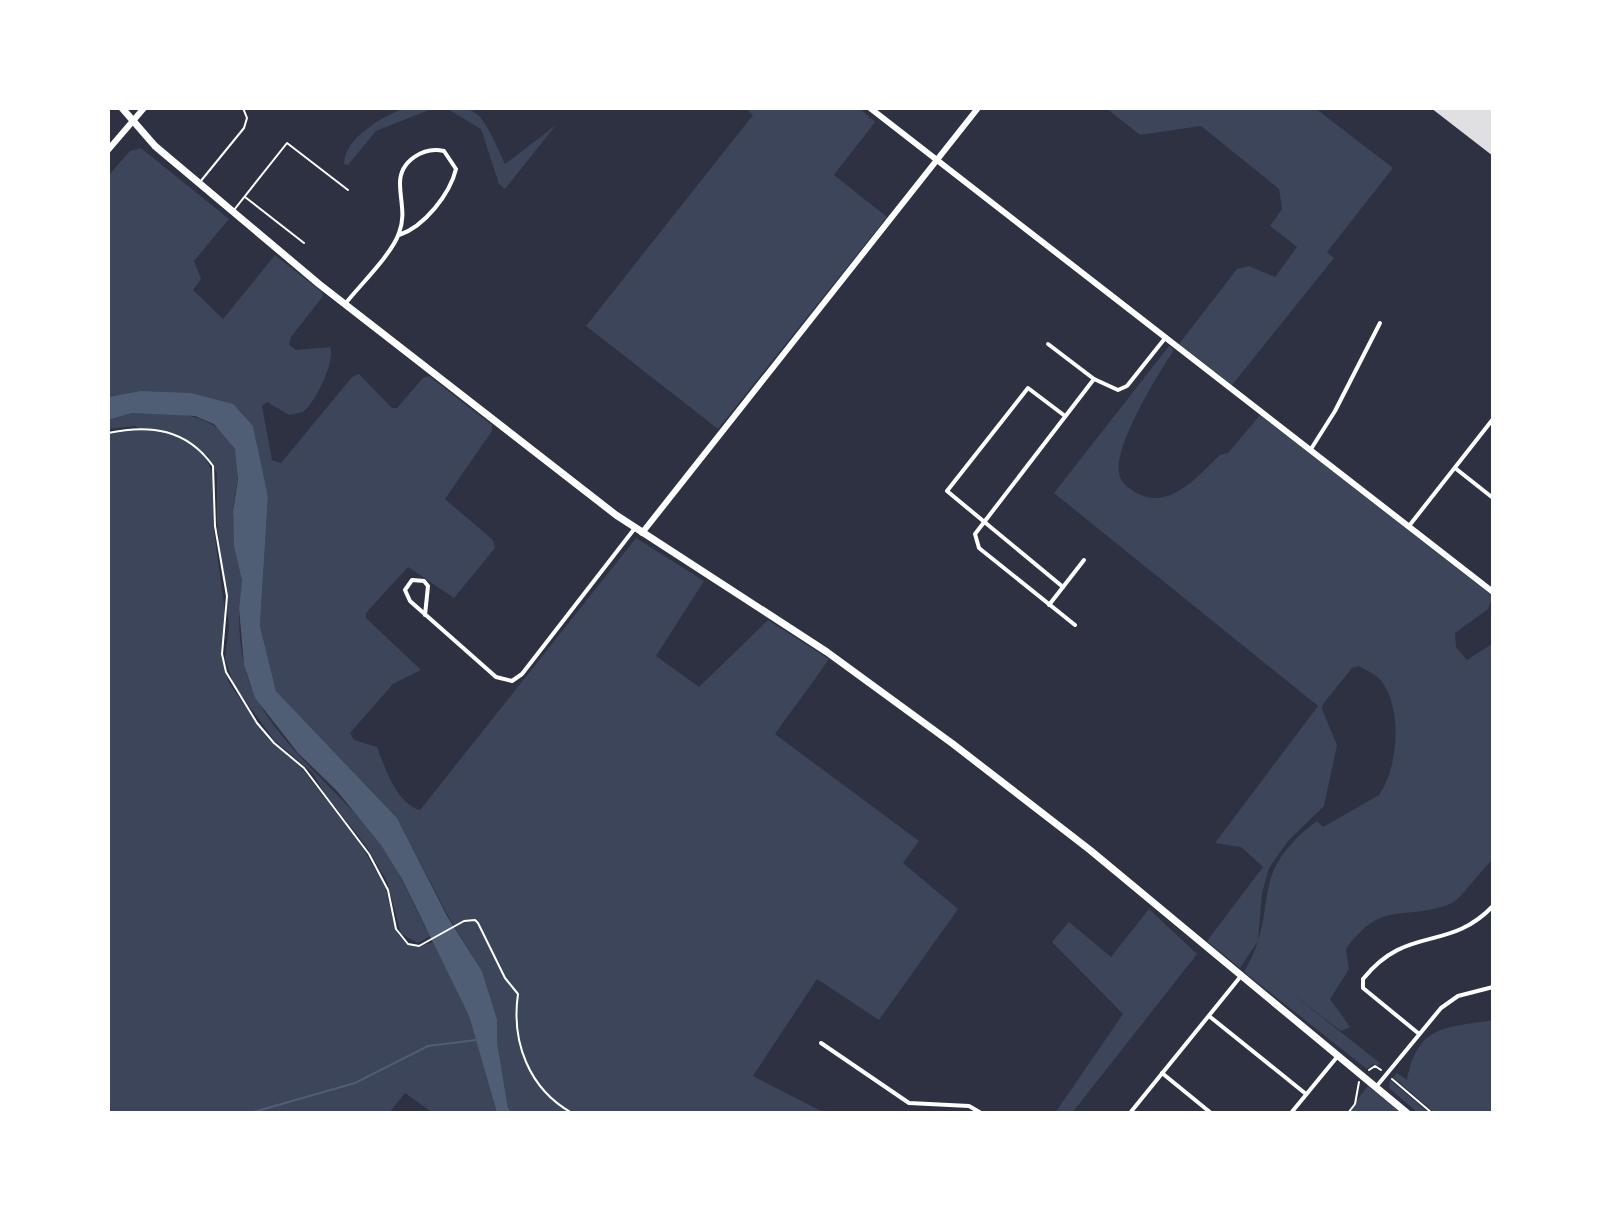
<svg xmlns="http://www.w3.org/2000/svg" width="1601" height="1221" font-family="Arial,sans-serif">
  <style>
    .green { fill: #3c4559 }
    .water { fill: #4f5d75 }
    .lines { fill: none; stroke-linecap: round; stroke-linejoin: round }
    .stream { stroke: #4f5d75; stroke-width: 2 }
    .building { fill: #e0e0e3 }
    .path { stroke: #fff; stroke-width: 2 }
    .service { stroke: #fff; stroke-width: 2 }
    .minor { stroke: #fff; stroke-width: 4 }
    .secondary { stroke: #fff; stroke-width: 6 }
    .primary { stroke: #fff; stroke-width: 7 }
  </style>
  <rect width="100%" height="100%" fill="#2d3142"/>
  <g class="green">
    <path d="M406,108C478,108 475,96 505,164L556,125L505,189L499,184L481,129L446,108L429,110L376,131L348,165L344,164C344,138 384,115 406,108Z"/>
    <path d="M745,108H859L875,122L834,175L887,217L718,429L586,326L753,115Z"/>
    <path d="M1106,108H1315L1393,168L1327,252L1334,258L1232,385L1179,344L1237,269L1249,266L1275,277L1297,247L1270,226L1282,209L1279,189L1201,126L1140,135Z"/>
    <path d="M141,148L229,219L194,261L201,279L193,290L223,319L275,255L322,292L323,296L291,337L289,345L296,350L330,347C336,361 315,403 303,412L289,415L267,402L262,406L272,460L281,463L352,377L359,374L392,408H397L423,378L429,376L492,425V431L445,499L493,540L495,548L454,598L408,567L366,613V618L421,670L393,684L350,733L354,740L377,747C385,768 397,804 420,810L636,538L704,581L656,656L699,687L768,620L829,659C812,684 793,708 775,734L919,841L903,863L958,909L879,1020L817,979L753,1076L825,1113H512L508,1108L497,1042V1019L482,971L448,916L397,818L276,691L260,626L268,496L253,426L140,391L108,397V176L130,151Z"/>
    <path d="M1169,346L1174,350C1158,374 1115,444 1119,472C1119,480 1127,487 1133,491C1169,513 1195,478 1220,455L1228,453L1260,415L1493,596L1488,609L1455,633L1456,647L1467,660L1493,643V860C1480,870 1462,899 1450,904C1403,922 1383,898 1346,949L1349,969L1330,999L1350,1027L1341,1031L1286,989L1380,1063L1378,1066L1373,1064L1367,1069L1244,972C1283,906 1243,877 1317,821L1323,827L1379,795C1398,767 1402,714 1384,685C1380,676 1367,671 1359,666L1352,668L1323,704L1322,709L1337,745L1324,806L1288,841L1269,868L1262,893L1258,941L1240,968L1207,941L1263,867L1241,847L1215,843L1318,706L1054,493Z"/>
    <path d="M132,413C169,413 214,409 234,448C244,468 233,493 233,514C232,537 240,557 242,580C242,590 239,600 239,610C239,627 240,647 244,664C258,734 341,788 382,846C402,874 413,906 430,936L418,943L401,934L387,881L366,846L325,794L312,772L274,740L234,685L225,659L229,626L217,522V474L209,457L192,443L207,460L213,476L214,531L226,620L221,655L229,683L268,739L300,766L361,845L385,886L396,931L405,942L417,947L433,942L469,1016L497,1113H433L405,1093L389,1113H108V434L139,429L135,426L108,429V420Z"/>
    <path d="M1149,909L1197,954L1072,1113H1055L1123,1014L1052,942L1069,922L1111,957Z"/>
    <path d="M1493,1020V1113H1435L1393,1077L1397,1073L1407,1080C1418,1024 1445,1028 1493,1020Z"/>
    <path d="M1390,1080L1429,1113H1418L1389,1088Z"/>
    <path d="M1368,1086L1401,1113H1347Z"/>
  </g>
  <path class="water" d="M140,391L191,393L233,404L253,426L268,496L260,626L276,691L397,818L447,916L482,971L497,1019V1042L508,1108L512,1113H497L469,1016L402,879L381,845L337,791L298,753L255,698L244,665L239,608L242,580L234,546L233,511L238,479L235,449L214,424L195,416L132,413L108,420V397Z"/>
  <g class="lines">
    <path class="stream" d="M250,1113L355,1083L428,1046L476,1040"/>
  </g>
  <path class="building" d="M1431,108H1493V156Z"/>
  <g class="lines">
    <g class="path">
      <path d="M108,433C150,424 187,429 213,466L215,526L227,596L222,654L226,672L257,723L274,743L304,768L369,854L388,890L396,929L408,944L419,946L464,921L475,920L478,923L505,978L518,994C511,1042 529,1089 572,1113"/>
      <path d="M1369,1070L1375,1066L1381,1070"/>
      <path d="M1392,1079L1432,1113"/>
      <path d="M1348,1113L1355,1104L1359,1082"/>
    </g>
    <g class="service">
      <path d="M200,182L244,128L247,118L243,108"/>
      <path d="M245,197L304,243"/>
      <path d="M234,210L287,143L348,190"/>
    </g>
    <g class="minor">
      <path d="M345,304C360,285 392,254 399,233C406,215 400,201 400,183C400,161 424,146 444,151L456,169C450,194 424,227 399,235"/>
      <path d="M1048,344L1094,379L1118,390L1127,386L1166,337"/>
      <path d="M1311,449L1335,411L1380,323"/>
      <path d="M1455,468L1493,498"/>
      <path d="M1409,526L1493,419"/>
      <path d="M1063,587L947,491L1028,388L1065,416"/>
      <path d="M1049,605L1084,560"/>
      <path d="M425,615L428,586L424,581L412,580L405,590L410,601L496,677L512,681L522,674L635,528"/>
      <path d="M1075,625L979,548L975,534L1094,379"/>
      <path d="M1209,1016L1306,1094"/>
      <path d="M1418,1033L1363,988V979C1407,924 1448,953 1493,906"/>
      <path d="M821,1043L909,1103L969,1106L981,1113"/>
      <path d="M1162,1073L1211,1113"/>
      <path d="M1376,1087L1441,1008L1458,996L1493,987"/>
      <path d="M1130,1113L1241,976"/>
      <path d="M1291,1113L1337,1057"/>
    </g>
    <g class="secondary">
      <path d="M870,108L1493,592"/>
      <path d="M108,150L144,108"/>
      <path d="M642,533L978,108"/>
    </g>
    <path class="primary" d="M122,108L155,146L319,284L616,515L827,652L953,744L1090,850L1407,1113"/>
  </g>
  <rect width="1601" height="1221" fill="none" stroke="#ffffff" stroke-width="220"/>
</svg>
